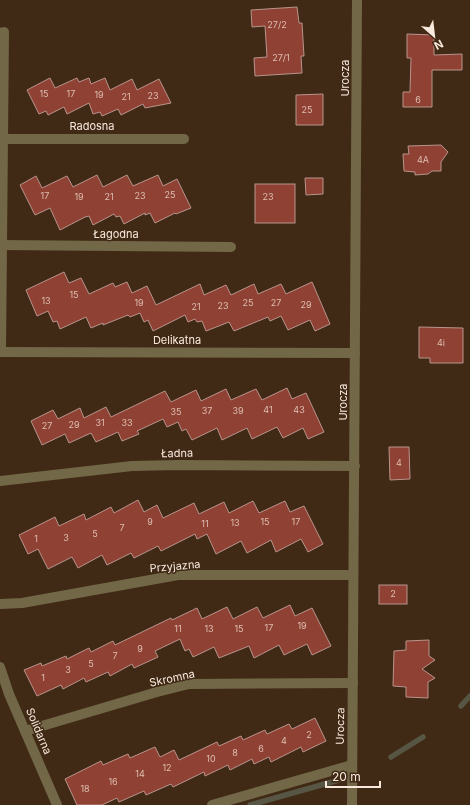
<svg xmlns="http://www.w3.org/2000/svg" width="470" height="805" font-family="Inter,sans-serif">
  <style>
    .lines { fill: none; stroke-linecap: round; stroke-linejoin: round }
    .stream { stroke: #575543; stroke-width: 5.5 }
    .building { fill: #8f4233; stroke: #b9948d }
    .minor { stroke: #726747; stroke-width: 10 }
    .labels { text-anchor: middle; stroke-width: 3; stroke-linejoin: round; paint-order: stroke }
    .number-label { font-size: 9px; fill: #debfb2 }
    .street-label { font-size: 11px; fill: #f9e9dd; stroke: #402a16 }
  </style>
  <rect width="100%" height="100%" fill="#402a16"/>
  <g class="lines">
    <g class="stream">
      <path d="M461,706L470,696"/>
      <path d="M391,757L423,737"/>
      <path d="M250,805L339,780"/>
    </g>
  </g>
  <g class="building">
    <path d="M297,7L299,23H302L303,40L304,56H301L302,73L255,76L254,58L267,57L265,26L252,27L251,10Z"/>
    <path d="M407,34L434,35V55L462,54V70H432V107H403V92H410L411,58H407Z"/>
    <path d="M50,78L55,88L77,78L79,82L89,78L91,84L105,78L110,90L132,79L137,90L159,79L171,103L145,108L143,104L121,115L118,109L102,116L100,112L93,114L89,103L67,114L64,107L48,115L46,111L39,114L27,90Z"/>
    <path d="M323,94V125H296V95Z"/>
    <path d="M441,145L448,152L441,162V171H432L428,174L415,175V172L404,171L403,154H409L408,146Z"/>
    <path d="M97,175L103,187L127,175L133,186L158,175L163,186L177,179L191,208L176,214L175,213L155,223L150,213L145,215V213L124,224L120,216L116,217L114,214L93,225L89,216L85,217L60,230L50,208L35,215L20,185L36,176L42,188L67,176L73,187Z"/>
    <path d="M305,178H323V194L306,195Z"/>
    <rect x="255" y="184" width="40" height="39"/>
    <path d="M64,272L69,283L81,278L89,294L113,283L115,287L127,282L132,293L147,286L156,305L200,284L204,295L226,285L231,295L254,284L258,294L281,284L286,294L312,282L330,324L315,331L310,320L288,330L281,316L270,321L268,317L234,331L229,322L206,331L202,321L197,322L195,319L188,322L185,315L153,331L148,320L144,322L140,313L130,317L128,315L103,325V323L91,328L86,317L60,329L57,321L53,322L48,311L37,316L26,290Z"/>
    <path d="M419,327L463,328V363H430V358H419Z"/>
    <path d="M287,388L292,399L306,393L324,432L308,439L303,428L283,438L277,427L252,439L247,428L222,440L217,428L192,440L186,429L182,431L178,422L167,427L163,419L137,431L139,434L122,441L118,432L96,442L91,433L69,443L65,434L42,445L31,421L53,410L58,419L80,408L84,418L106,407L111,417L165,391L171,402L196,390L201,401L226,389L231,400L256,389L262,400Z"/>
    <path d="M389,447H409L410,479L390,480Z"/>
    <path d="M138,500L144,512L157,505L163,518L194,503L199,514L224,502L229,513L253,501L259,513L285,501L290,512L304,506L323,544L308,552L301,539L276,552L271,540L247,553L241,541L216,554L207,534L197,539L195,534L161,551L158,546L134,558L131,553L107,565L102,555L78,568L72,557L48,569L38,549L28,554L19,535L55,517L59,526L84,514L86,520L111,507L114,513Z"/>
    <rect x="379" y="585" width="28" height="19"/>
    <path d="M290,605L295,616L312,608L331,646L312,655L307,644L284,655L279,645L254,658L249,646L219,658L214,647L193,657L189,649L185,651L180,639L155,651L158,657L134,668L132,664L110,676L108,672L86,682L84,678L63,689L61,685L37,696L24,670L41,663L42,666L66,656L67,659L89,648L91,652L113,641L115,645L171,618L172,620L197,608L202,619L227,607L233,619L257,607L263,618Z"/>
    <path d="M429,640V656L435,660L422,669L435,678L428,682V698L406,697V687L393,686L394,651L406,650V641Z"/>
    <path d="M315,718L326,741L303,752L301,747L271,762L269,757L254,764L252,759L230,770L228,765L205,776L204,772L173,787L171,784L146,795L144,791L119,802L117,798L102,805H77L65,779L101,761L103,765L128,754L130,758L155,747L160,757L174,750L179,760L217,742L219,746L241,736L243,740L265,730L267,734L289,724L292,729Z"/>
  </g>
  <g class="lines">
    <g class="minor">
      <path d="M0,33L4,32C2,138 3,245 1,352"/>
      <path d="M0,139H184"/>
      <path d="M0,245L231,247"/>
      <path d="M0,352L355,353"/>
      <path d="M0,481L132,466L179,465L355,466"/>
      <path d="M0,604L22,603L178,575H353"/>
      <path d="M0,667L9,694L57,805"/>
      <path d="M25,731L157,692L189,684L353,683"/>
      <path d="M212,805L352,765"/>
      <path d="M352,805L357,0"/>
    </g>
  </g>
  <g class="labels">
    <g class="number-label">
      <text x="277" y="28">27/2</text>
      <text x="281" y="61">27/1</text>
      <text x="44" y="97">15</text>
      <text x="71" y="97">17</text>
      <text x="99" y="98">19</text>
      <text x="153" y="99">23</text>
      <text x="126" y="100">21</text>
      <text x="418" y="103">6</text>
      <text x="307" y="113">25</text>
      <text x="423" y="163">4A</text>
      <text x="170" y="198">25</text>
      <text x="45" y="199">17</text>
      <text x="140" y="199">23</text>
      <text x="79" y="200">19</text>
      <text x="109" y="200">21</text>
      <text x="268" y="200">23</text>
      <text x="74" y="298">15</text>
      <text x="46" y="304">13</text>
      <text x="139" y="306">19</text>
      <text x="248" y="306">25</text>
      <text x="276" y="306">27</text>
      <text x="306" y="308">29</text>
      <text x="223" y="309">23</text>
      <text x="196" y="310">21</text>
      <text x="441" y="346">4i</text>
      <text x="268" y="413">41</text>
      <text x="299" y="413">43</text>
      <text x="207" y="414">37</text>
      <text x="238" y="414">39</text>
      <text x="176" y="415">35</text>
      <text x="100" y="426">31</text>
      <text x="127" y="426">33</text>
      <text x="74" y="428">29</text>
      <text x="47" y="429">27</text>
      <text x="399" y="466">4</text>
      <text x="150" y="525">9</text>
      <text x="265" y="525">15</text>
      <text x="296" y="525">17</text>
      <text x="235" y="526">13</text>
      <text x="205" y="527">11</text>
      <text x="122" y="531">7</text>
      <text x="95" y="537">5</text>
      <text x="66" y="541">3</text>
      <text x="36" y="542">1</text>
      <text x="393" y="597">2</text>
      <text x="302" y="629">19</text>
      <text x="269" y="631">17</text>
      <text x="178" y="632">11</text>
      <text x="209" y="632">13</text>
      <text x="239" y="632">15</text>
      <text x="140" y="652">9</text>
      <text x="115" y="659">7</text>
      <text x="91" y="667">5</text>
      <text x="68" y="673">3</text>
      <text x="43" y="681">1</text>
      <text x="309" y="738">2</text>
      <text x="284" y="744">4</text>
      <text x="261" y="752">6</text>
      <text x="235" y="756">8</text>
      <text x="211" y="762">10</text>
      <text x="167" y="771">12</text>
      <text x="140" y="777">14</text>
      <text x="113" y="785">16</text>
      <text x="85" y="792">18</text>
    </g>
    <g class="street-label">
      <text transform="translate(345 78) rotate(-90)" y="4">Urocza</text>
      <text x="92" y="130">Radosna</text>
      <text x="116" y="238">Łagodna</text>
      <text x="177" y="344">Delikatna</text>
      <text transform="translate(343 402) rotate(-90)" y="4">Urocza</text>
      <text transform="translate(177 453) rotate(-1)" y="4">Ładna</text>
      <text transform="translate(175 566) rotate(-5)" y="4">Przyjazna</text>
      <text transform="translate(172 678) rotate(-12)" y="4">Skromna</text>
      <text transform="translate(340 726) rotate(-89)" y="4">Urocza</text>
      <text transform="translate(39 731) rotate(67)" y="4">Solidarna</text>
    </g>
  </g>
  <g transform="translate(434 36) rotate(152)" stroke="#402a16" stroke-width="3" paint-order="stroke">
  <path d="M0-3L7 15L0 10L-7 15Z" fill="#f9e9dd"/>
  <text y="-6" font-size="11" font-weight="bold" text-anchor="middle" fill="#f9e9dd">N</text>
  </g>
  <path d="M326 781v6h54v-6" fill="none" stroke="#f9e9dd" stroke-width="2"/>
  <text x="332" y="781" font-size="12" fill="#f9e9dd" stroke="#402a16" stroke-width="3" paint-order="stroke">20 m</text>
</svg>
